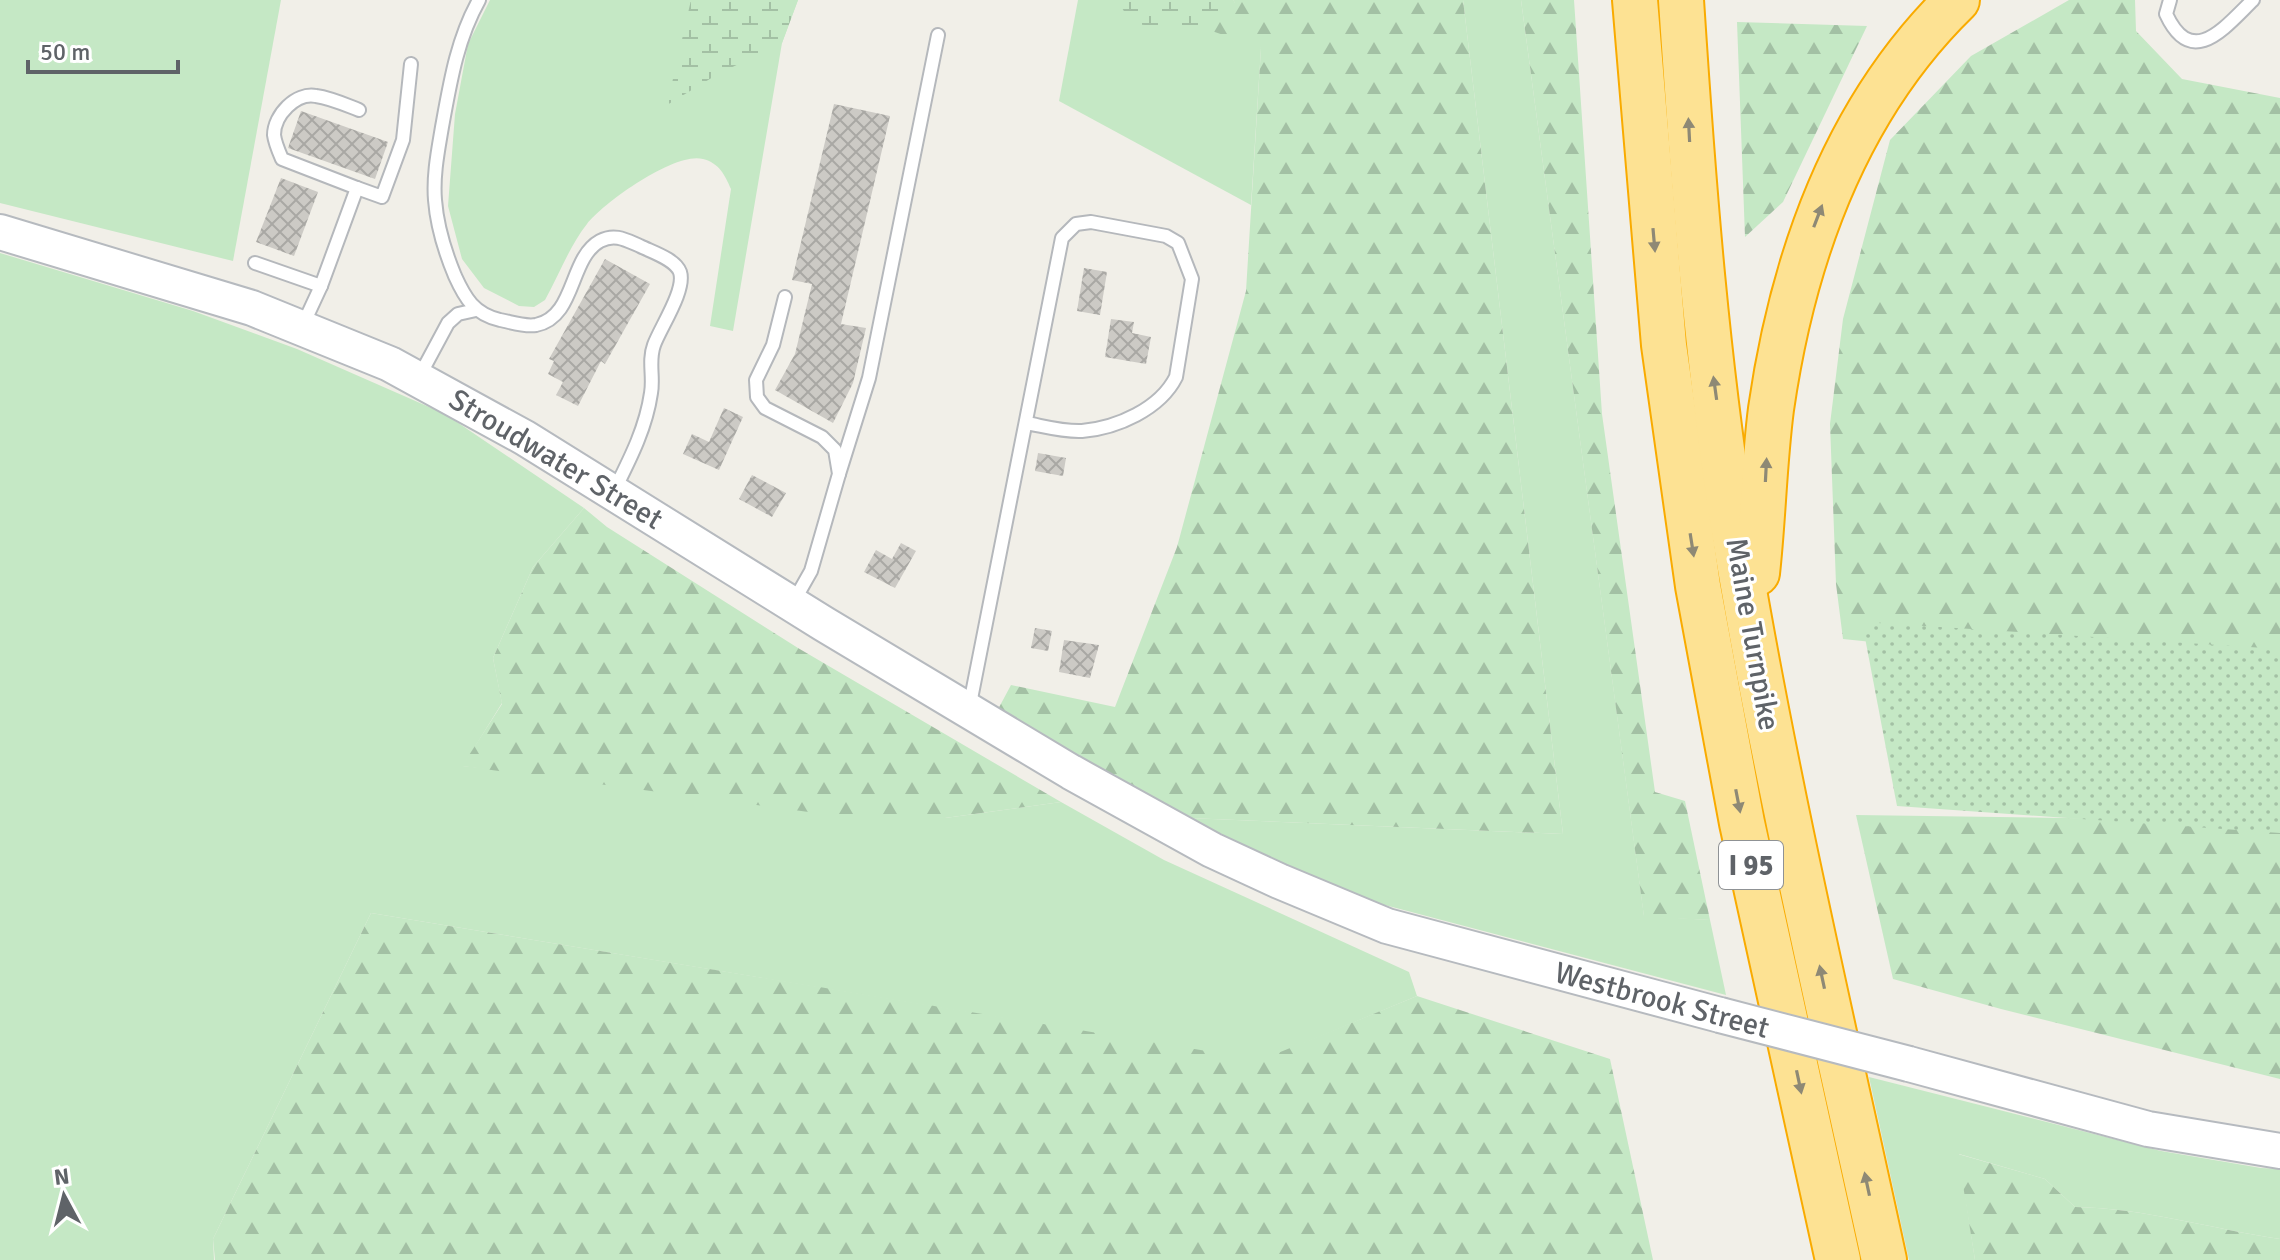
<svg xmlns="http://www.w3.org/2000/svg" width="2280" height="1260" font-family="Signika,sans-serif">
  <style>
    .grass { fill: #c5e8c5 }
    .forest { fill: url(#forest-firs) }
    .wetland { fill: url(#wetland-marsh) }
    .park { fill: url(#park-dots) }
    .building { fill: url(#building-cross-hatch) }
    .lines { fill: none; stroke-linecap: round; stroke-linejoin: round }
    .lane-casing { stroke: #b5b8bc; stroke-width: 16 }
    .secondary-casing { stroke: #b6babf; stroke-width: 38 }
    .highway-casing { stroke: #f9ab00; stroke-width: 48 }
    .lane { stroke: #fff; stroke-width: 12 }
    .secondary { stroke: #fff; stroke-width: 34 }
    .highway { stroke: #fde293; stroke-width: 44 }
    .secondary-bridge-casing { stroke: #b6babf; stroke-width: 38; stroke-linecap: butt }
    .secondary-bridge { stroke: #fff; stroke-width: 34 }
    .oneway { fill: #8e8975 }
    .labels { text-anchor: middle; stroke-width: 6; stroke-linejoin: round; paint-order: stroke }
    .shield { fill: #fff; stroke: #8f9295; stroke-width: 2 }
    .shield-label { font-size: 28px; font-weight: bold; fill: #5f6368 }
    .street-label { font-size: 30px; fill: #5f6368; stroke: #fff }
  </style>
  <defs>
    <pattern id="forest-firs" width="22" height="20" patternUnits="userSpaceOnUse" patternTransform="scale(2)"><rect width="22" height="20" fill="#c5e8c5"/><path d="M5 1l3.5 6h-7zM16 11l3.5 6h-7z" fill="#a3c0a4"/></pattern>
    <pattern id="wetland-marsh" width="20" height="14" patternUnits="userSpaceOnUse" patternTransform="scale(2)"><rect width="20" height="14" fill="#c5e8c5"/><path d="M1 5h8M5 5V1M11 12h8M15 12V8" fill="none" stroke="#a3c0a4"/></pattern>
    <pattern id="park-dots" width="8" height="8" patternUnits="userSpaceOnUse" patternTransform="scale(2)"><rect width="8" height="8" fill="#c5e8c5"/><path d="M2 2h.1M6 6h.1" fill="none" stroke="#a3c0a4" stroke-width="1.8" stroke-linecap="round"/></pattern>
    <pattern id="building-cross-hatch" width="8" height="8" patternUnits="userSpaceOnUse" patternTransform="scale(2)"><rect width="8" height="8" fill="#cccac5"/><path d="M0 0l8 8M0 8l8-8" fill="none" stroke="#a9a8a4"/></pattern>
  </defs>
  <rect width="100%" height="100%" fill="#f1efe8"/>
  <g class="grass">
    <path d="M0,0H281L233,261L0,203Z"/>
    <path d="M490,0H798L782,43L733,331L710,326L731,189C725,175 719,163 703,159C676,151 604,202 587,224C570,245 559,275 545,300L534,307L519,306L484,288L462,259L448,206L455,114L468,44Z"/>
    <path d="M1078,0H1233L1261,48L1251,205L1059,101Z"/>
    <path d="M1463,0H1521L1644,916L1710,920L1726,995L1362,899L1273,860L1188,818L1563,834Z"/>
    <path d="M0,253L193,311L297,349L445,414L584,508L533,567L493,658L502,703L463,766L945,818L1061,802L1164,860L1409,972L1417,996L1261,1061L371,913L213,1239L214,1260H0Z"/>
    <path d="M1869,1077L2161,1151L2261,1168L2280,1169V1239C2212,1229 2144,1208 2075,1207L2045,1179L1959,1154L1975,1260H1909Z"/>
  </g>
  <g class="forest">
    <path d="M1233,0H1463L1563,834L1188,818L996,713L1011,685L1115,707L1177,547L1246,291L1261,48L1209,30L1235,3Z"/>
    <path d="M1521,0H1574L1602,414L1655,792L1685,801L1710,920L1644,917Z"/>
    <path d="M2069,0H2135L2136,31L2182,79L2280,98V684L1843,639L1836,584L1830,424L1843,319L1890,140L1971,56Z"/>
    <path d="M1737,22L1867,26L1783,202L1745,237Z"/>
    <path d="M584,508L607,527L798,648L1061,802L945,818L846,817L462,766L502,704L493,658L533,567Z"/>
    <path d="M1856,815L2280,821V1079L2001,1009L1893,979Z"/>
    <path d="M371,913L1261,1060L1417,996L1610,1059L1653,1260H215L213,1239Z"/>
    <path d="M1958,1154L2045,1179L2075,1207C2144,1208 2212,1229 2280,1239V1260H1975Z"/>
  </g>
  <g class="wetland">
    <path d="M691,0H798L782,43L718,74L667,105Z"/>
    <path d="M1117,0H1233L1235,3L1209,30L1132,24Z"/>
  </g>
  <path class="park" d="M1862,622L2280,649V833L1897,806Z"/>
  <g class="building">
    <path d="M834,104L890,116L841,324L866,328L853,383L833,423L775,390L795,354L812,284L792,280Z"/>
    <path d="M301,111L388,142L375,179L288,148Z"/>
    <path d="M281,178L318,192L294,256L256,242Z"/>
    <path d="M605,259L650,284L605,364L601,361L578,406L556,395L563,382L548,374L554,361L549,359Z"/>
    <path d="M1084,268L1107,272L1100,315L1077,311Z"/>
    <path d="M1111,319L1134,322L1132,333L1151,337L1146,364L1105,357Z"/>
    <path d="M724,408L743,417L719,470L683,454L692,434L709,442Z"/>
    <path d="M1038,453L1066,458L1063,476L1035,471Z"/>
    <path d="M752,475L786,493L772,517L739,499Z"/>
    <path d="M901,543L916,551L895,588L864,572L876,550L892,559Z"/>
    <path d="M1035,628L1052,631L1048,651L1031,648Z"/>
    <path d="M1064,640L1099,645L1090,678L1059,672Z"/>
  </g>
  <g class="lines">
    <defs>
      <g id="lane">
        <path d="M479,0C457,39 450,83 442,127C438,151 433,175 435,200C437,226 445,252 455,276C465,298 474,314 500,320C511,322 524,327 536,325C576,317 569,258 600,241C615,233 626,240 640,246C652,252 675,259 680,272C686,290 660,328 654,345C648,361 654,377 651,393C646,428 630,459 615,489"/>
        <path d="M2170,0L2166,14C2192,70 2225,27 2253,0"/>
        <path d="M357,188L382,197L403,140L411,64"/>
        <path d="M255,263L321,286"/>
        <path d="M785,297L773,345L756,380L757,397L765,408L822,437L835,450L839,474L811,571L794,601"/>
        <path d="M302,327L321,286L357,188L282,159C279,152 275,143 274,135C274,115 296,92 316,96C331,98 346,105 359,110"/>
        <path d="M419,377L448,323L458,314L476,310"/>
        <path d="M839,474L869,378L938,35"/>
        <path d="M969,709L1062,238L1076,224L1091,222L1166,236L1178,243L1192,279L1176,377C1160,409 1117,428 1082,431C1063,432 1043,426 1026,423"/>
      </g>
      <g id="secondary">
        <path d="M0,232L252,308L390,364L525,438L824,624L1071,772L1212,850L1279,881L1387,926L1720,1015"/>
        <path d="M1909,1064L2148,1129L2280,1151"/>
      </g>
      <g id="highway">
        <path d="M1635,0L1664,345L1698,586L1742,823L1838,1260"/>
        <path d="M1681,0C1693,186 1707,371 1738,556C1778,792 1833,1026 1884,1260"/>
        <path d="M1757,573C1763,519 1764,463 1771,409C1793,257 1845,109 1957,0"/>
      </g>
    </defs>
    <use href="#lane" class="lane-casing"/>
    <use href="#secondary" class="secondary-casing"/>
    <use href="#highway" class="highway-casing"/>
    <use href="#lane" class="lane"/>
    <use href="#secondary" class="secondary"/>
    <use href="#highway" class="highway"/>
    <defs>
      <path id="secondary-bridge" d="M1720,1015L1909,1064"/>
    </defs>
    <use href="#secondary-bridge" class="secondary-bridge-casing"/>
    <use href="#secondary-bridge" class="secondary-bridge"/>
  </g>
  <defs><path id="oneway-solid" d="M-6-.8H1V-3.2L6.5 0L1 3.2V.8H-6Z" transform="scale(2)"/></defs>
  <g class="oneway">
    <use href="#oneway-solid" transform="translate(1689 130) rotate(-93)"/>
    <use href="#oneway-solid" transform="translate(1818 216) rotate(-69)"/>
    <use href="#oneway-solid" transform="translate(1654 240) rotate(85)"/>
    <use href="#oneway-solid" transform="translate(1715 388) rotate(-98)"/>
    <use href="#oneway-solid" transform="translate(1766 470) rotate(-87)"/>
    <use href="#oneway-solid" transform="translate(1692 545) rotate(81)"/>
    <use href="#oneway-solid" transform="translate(1738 801) rotate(79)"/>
    <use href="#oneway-solid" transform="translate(1822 977) rotate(-102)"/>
    <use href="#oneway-solid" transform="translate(1799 1082) rotate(78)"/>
    <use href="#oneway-solid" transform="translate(1867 1184) rotate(-102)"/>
  </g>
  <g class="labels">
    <rect class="shield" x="1719" y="841" width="64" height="48" rx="6"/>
    <g class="shield-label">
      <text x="1751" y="875">I 95</text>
    </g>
    <g class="street-label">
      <text transform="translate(556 459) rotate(31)" y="10">Stroudwater Street</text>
      <text transform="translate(1753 634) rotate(80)" y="10">Maine Turnpike</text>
      <text transform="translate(1662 1000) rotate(15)" y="10">Westbrook Street</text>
    </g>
  </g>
  <g transform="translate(64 1196) rotate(353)" stroke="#ffffff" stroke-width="6" paint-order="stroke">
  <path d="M0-6L14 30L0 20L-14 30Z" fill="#5f6368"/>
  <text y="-12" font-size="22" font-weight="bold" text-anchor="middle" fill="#5f6368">N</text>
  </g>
  <path d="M28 60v12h150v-12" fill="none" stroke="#5f6368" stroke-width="4"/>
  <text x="40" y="60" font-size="24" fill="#5f6368" stroke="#ffffff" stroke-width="6" paint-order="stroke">50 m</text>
</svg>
